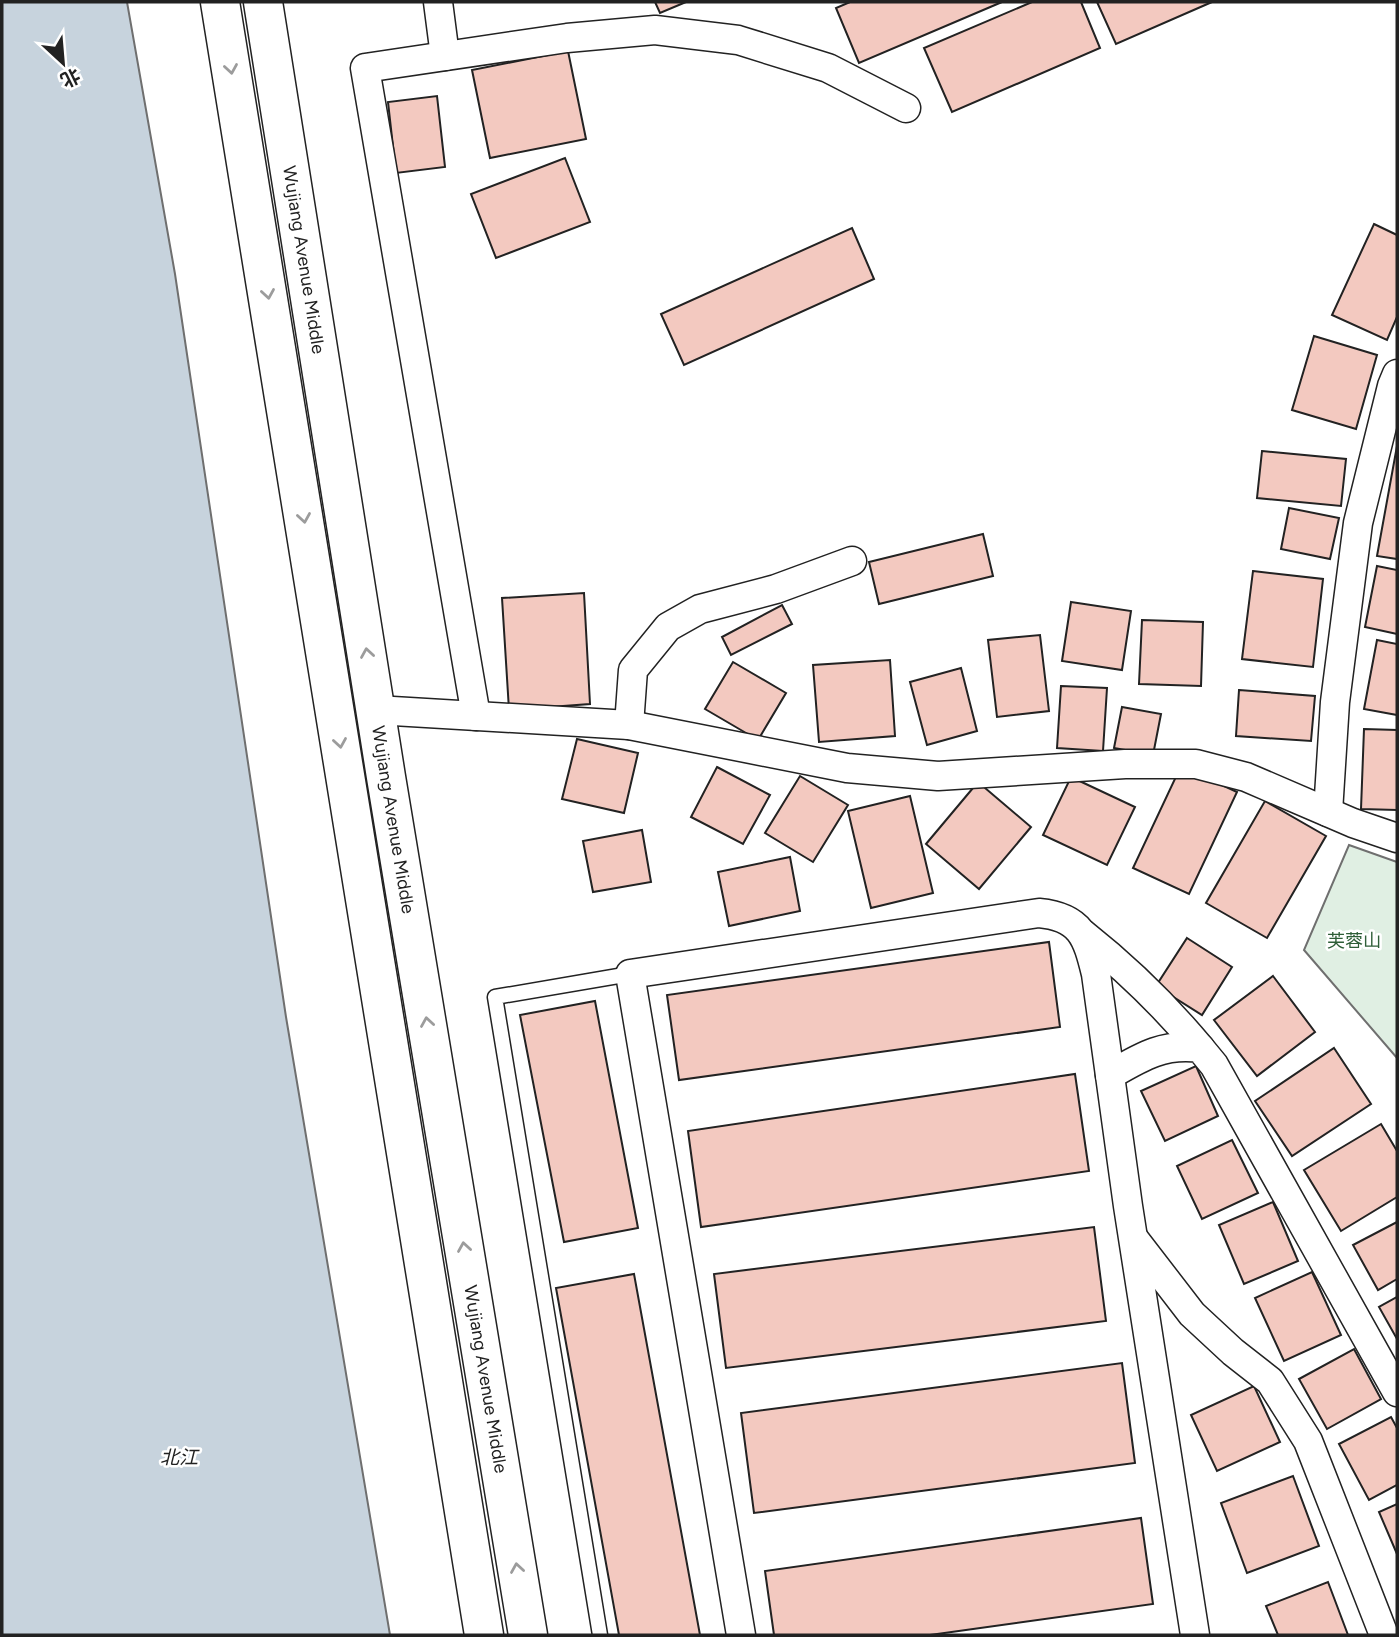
<svg xmlns="http://www.w3.org/2000/svg" width="1399" height="1637" font-family="Figtree,'Noto Sans SC',sans-serif">
  <style>
    .green { fill: #e0efe3; stroke: #6f6f6f; stroke-width: 2 }
    .water { fill: #c7d3dd; stroke: #6f6f6f; stroke-width: 2 }
    .building { fill: #f3c9c0; stroke: #222; stroke-width: 2 }
    .lines { fill: none; stroke-linecap: round; stroke-linejoin: round }
    .lane-casing { stroke: #222; stroke-width: 17 }
    .street-casing { stroke: #222; stroke-width: 31 }
    .primary-casing { stroke: #222; stroke-width: 41 }
    .lane { stroke: #fff; stroke-width: 14 }
    .street { stroke: #fff; stroke-width: 28 }
    .primary { stroke: #fff; stroke-width: 38 }
    .oneway { stroke: #9c9c9c }
    .labels { text-anchor: middle; stroke-width: 5; stroke-linejoin: round; paint-order: stroke }
    .street-label { font-size: 18px; fill: #222; stroke: #fff }
    .park-label { font-size: 18px; fill: #2f5e38; stroke: #fff }
    .water-label { font-size: 19px; font-style: italic; fill: #222; stroke: #fff }
  </style>
  <rect width="100%" height="100%" fill="#fff"/>
  <path class="green" d="M1349,845L1397,862V1058L1304,950Z"/>
  <path class="water" d="M2,2H127L175,274L286,1017L390,1635H2Z"/>
  <g class="building">
    <path d="M655,2H686L660,13Z"/>
    <path d="M850,2H1002L859,63L836,8Z"/>
    <path d="M1032,2H1081L1100,48L952,112L924,48Z"/>
    <path d="M1097,2H1212L1116,44Z"/>
    <path d="M568,51L586,139L490,158L472,70Z"/>
    <path d="M437,96L445,167L396,173L388,102Z"/>
    <path d="M565,158L590,222L496,258L471,194Z"/>
    <path d="M1374,224L1397,235V317L1387,340L1332,315Z"/>
    <path d="M852,228L874,279L684,365L661,314Z"/>
    <path d="M1314,336L1377,355L1356,429L1292,410Z"/>
    <path d="M1397,446V559L1377,556Z"/>
    <path d="M1262,451L1346,459L1341,506L1257,498Z"/>
    <path d="M1289,508L1339,518L1330,559L1281,549Z"/>
    <path d="M983,534L993,576L879,604L869,562Z"/>
    <path d="M1377,566L1397,570V634L1365,627Z"/>
    <path d="M1253,571L1323,579L1313,667L1242,659Z"/>
    <path d="M584,593L590,704L509,710L502,598Z"/>
    <path d="M1071,602L1131,611L1122,670L1062,661Z"/>
    <path d="M782,605L792,624L731,655L722,637Z"/>
    <path d="M1142,620L1203,622L1201,686L1139,684Z"/>
    <path d="M1040,635L1049,711L997,717L988,640Z"/>
    <path d="M1377,640L1397,644V715L1364,709Z"/>
    <path d="M890,660L895,736L819,742L813,665Z"/>
    <path d="M733,662L786,693L758,740L705,709Z"/>
    <path d="M961,668L977,731L927,745L910,682Z"/>
    <path d="M1061,686L1107,688L1103,751L1057,748Z"/>
    <path d="M1239,690L1315,696L1311,741L1236,736Z"/>
    <path d="M1122,707L1161,714L1153,755L1114,748Z"/>
    <path d="M1364,729L1397,730V810L1361,809Z"/>
    <path d="M577,739L638,753L624,813L562,799Z"/>
    <path d="M1181,766L1237,792L1189,894L1133,868Z"/>
    <path d="M717,767L770,795L743,844L691,817Z"/>
    <path d="M800,776L848,805L813,862L765,833Z"/>
    <path d="M1071,777L1135,807L1107,865L1043,835Z"/>
    <path d="M978,782L1031,827L979,889L926,844Z"/>
    <path d="M910,796L933,893L871,908L848,811Z"/>
    <path d="M1265,801L1326,836L1267,938L1206,903Z"/>
    <path d="M642,830L651,882L593,892L583,841Z"/>
    <path d="M790,857L800,911L729,926L718,872Z"/>
    <path d="M1187,938L1232,967L1202,1015L1156,986Z"/>
    <path d="M1049,942L1060,1027L679,1080L667,995Z"/>
    <path d="M1273,976L1315,1032L1257,1076L1214,1020Z"/>
    <path d="M595,1001L638,1228L564,1242L520,1015Z"/>
    <path d="M1334,1048L1371,1104L1292,1156L1255,1101Z"/>
    <path d="M1196,1066L1218,1116L1165,1141L1141,1091Z"/>
    <path d="M1075,1074L1089,1171L701,1227L688,1131Z"/>
    <path d="M1381,1124L1397,1151V1197L1341,1231L1304,1170Z"/>
    <path d="M1232,1140L1258,1193L1202,1219L1177,1166Z"/>
    <path d="M1273,1202L1298,1261L1244,1284L1219,1225Z"/>
    <path d="M1397,1222V1279L1378,1290L1353,1245Z"/>
    <path d="M1094,1227L1106,1321L726,1368L714,1274Z"/>
    <path d="M1312,1272L1341,1335L1284,1361L1255,1298Z"/>
    <path d="M634,1274L700,1635H619L556,1288Z"/>
    <path d="M1397,1297V1339L1379,1307Z"/>
    <path d="M1354,1349L1381,1399L1327,1429L1299,1379Z"/>
    <path d="M1122,1363L1135,1463L754,1513L741,1413Z"/>
    <path d="M1254,1386L1280,1442L1217,1471L1191,1415Z"/>
    <path d="M1391,1417L1397,1428V1485L1369,1500L1339,1444Z"/>
    <path d="M1293,1476L1319,1546L1247,1573L1221,1503Z"/>
    <path d="M1397,1504V1554L1379,1512Z"/>
    <path d="M1141,1518L1153,1604L930,1635H774L765,1571Z"/>
    <path d="M1328,1582L1348,1635H1278L1266,1606Z"/>
  </g>
  <g class="lines">
    <defs>
      <path id="lane" d="M600,1635L495,997L630,974"/>
      <g id="street">
        <path d="M438,2L445,56"/>
        <path d="M376,710L629,725L847,768L938,776L1125,764H1196L1246,777L1353,823L1397,838"/>
        <path d="M476,716L365,68L567,38L655,30L738,40L828,68L906,108"/>
        <path d="M629,725L633,670L668,627L700,609L776,589L852,561"/>
        <path d="M1328,812L1335,702L1358,523L1392,386L1397,374"/>
        <path d="M1083,934C1126,968 1165,1006 1200,1048"/>
        <path d="M1110,1075C1141,1057 1163,1043 1200,1048L1214,1065L1397,1392"/>
        <path d="M1135,1240L1192,1314L1233,1352L1270,1381L1308,1441L1384,1635"/>
        <path d="M741,1635L630,974L1039,913C1081,917 1087,937 1096,974L1128,1206L1195,1635"/>
      </g>
      <g id="primary">
        <path d="M220,2L484,1635"/>
        <path id="s1" d="M263,2L386,777L528,1635"/>
      </g>
    </defs>
    <use href="#lane" class="lane-casing"/>
    <use href="#street" class="street-casing"/>
    <use href="#primary" class="primary-casing"/>
    <use href="#lane" class="lane"/>
    <use href="#street" class="street"/>
    <use href="#primary" class="primary"/>
  </g>
  <defs><path id="oneway-chevron" d="M-2-3.5L2.5 0L-2 3.5" fill="none" stroke-width="1.6" stroke-linecap="round" stroke-linejoin="round" transform="scale(1.75)"/></defs>
  <g class="oneway">
    <use href="#oneway-chevron" transform="translate(231 69) rotate(81)"/>
    <use href="#oneway-chevron" transform="translate(268 294) rotate(81)"/>
    <use href="#oneway-chevron" transform="translate(304 518) rotate(81)"/>
    <use href="#oneway-chevron" transform="translate(367 653) rotate(-99)"/>
    <use href="#oneway-chevron" transform="translate(340 743) rotate(81)"/>
    <use href="#oneway-chevron" transform="translate(427 1022) rotate(-99)"/>
    <use href="#oneway-chevron" transform="translate(464 1247) rotate(-99)"/>
    <use href="#oneway-chevron" transform="translate(517 1568) rotate(-99)"/>
  </g>
  <g class="labels">
    <g class="street-label">
      <text dy="6" stroke="none"><textPath href="#s1" startOffset="261">Wujiang Avenue Middle</textPath></text>
      <text dy="6" stroke="none"><textPath href="#s1" startOffset="828">Wujiang Avenue Middle</textPath></text>
      <text dy="6" stroke="none"><textPath href="#s1" startOffset="1395">Wujiang Avenue Middle</textPath></text>
    </g>
    <g class="park-label">
      <text x="1354" y="947">芙蓉山</text>
    </g>
    <g class="water-label">
      <text x="179" y="1464">北江</text>
    </g>
  </g>
  <rect width="1399" height="1637" fill="none" stroke="#222222" stroke-width="7"/>
  <g transform="translate(63 63) rotate(154)" stroke="#ffffff" stroke-width="5" paint-order="stroke">
  <path d="M0-5L12 26L0 18L-12 26Z" fill="#222222"/>
  <text y="-10" font-size="19" font-weight="bold" text-anchor="middle" fill="#222222">北</text>
  </g>
</svg>
